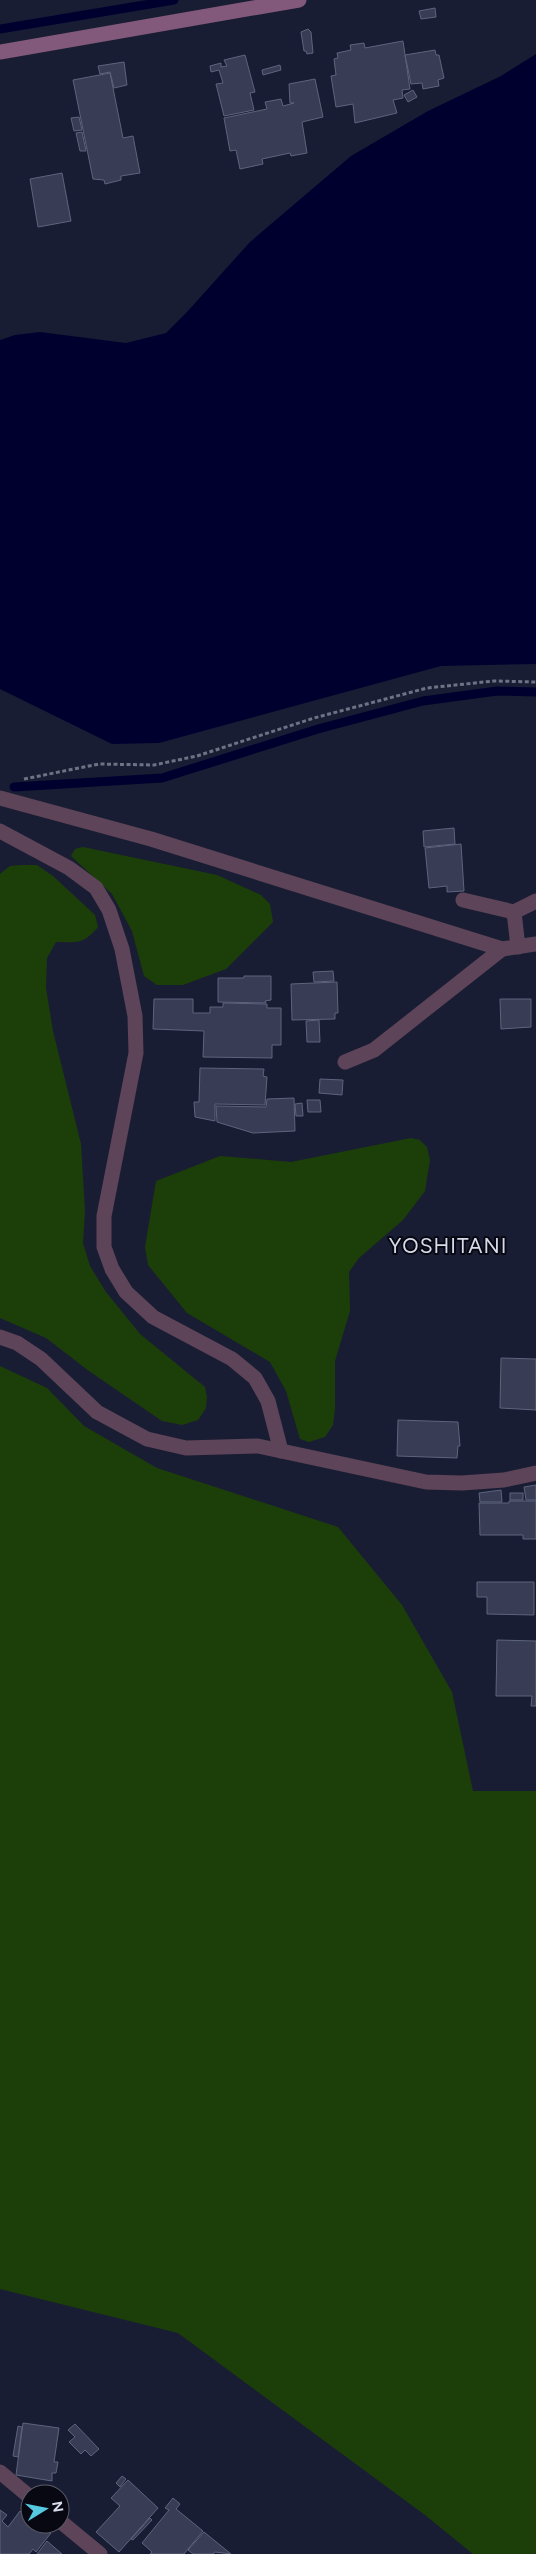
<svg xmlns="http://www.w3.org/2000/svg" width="536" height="2554" font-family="Figtree,sans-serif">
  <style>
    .green { fill: #1c3f09 }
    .water { fill: #00002f }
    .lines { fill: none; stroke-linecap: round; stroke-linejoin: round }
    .stream { stroke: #00002f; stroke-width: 9 }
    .building { fill: #383d55; stroke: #5e647e }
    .path { stroke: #6e7285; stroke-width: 3; stroke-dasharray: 4 2.5; stroke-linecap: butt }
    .lane { stroke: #5e4459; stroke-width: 15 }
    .street { stroke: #5e4459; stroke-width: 15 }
    .secondary { stroke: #82597a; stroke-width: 15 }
    .labels { text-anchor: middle; stroke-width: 4; stroke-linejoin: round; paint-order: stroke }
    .quarter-label { font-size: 21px; letter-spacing: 1px; fill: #d6dae9; stroke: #070812 }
  </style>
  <rect width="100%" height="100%" fill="#191d33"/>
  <g class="green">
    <path d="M83,847L217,875L261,895L270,904L273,922L226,969L183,985H157L144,976L132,931L112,894L71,856L75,849Z"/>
    <path d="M21,865H37L53,876L95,915L98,927C83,945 77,942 56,942L47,958L46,988L53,1031L81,1144L85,1211L83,1243L90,1266L106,1292L140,1334L205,1387L207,1397L206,1408L198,1420L182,1425L162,1421L89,1371L46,1338L0,1318V874L10,866Z"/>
    <path d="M411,1138L420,1140L427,1147L430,1160L425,1191L403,1220L359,1258L349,1272L350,1311L335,1361V1409L333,1425L325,1437L309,1442L300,1439L286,1391L270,1362L187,1313L148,1265L145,1247L156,1181L220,1156L291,1162Z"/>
    <path d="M0,1366L47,1388L84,1426L157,1468L338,1527L402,1605L452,1692L473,1791H536V2554H473L425,2515L178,2333L0,2289Z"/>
  </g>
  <path class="water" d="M536,54V664L441,666L159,743L112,744L0,689V340L15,335L40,332L126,343L166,333L187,312L250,242L351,156L428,111L501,76Z"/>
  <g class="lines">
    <g class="stream">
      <path d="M0,29L174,0"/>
      <path d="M14,787L162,778L318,729L423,701L497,691L536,692"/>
    </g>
  </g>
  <g class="building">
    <path d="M435,8L436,17L421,19L419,11Z"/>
    <path d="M308,29L311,32L313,53L307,54L306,51H304L301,32Z"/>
    <path d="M403,41L410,89L402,90L403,98L393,100L397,113L355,123L353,104L336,107L331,76L336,75L334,59L338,58L337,53L351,50L350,45L364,43L365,48Z"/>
    <path d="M435,50L436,55H439L444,78L438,80L439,86L423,89L422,83L411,84L405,55Z"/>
    <path d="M245,55L255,92L250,93L254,110L224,116L216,84L223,83L219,70L211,72L210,66L221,63V67L227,66L224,60Z"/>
    <path d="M124,62L127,85L114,88L110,72L100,74L98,66Z"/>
    <path d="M280,65L281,70L263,75L262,70Z"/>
    <path d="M110,73L123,138L133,136L140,173L121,176V180L105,184L104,180L93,179L73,80Z"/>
    <path d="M315,79L323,117L302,122L307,153L291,156L290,153L262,159L263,164L240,169L236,150L230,151L224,118L267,109L265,102L281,99L283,106L294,103H290L289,84Z"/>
    <path d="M413,90L417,97L408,102L404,95Z"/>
    <path d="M79,117L82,130L74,131L71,118Z"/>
    <path d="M82,132L86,151H80L76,133Z"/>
    <path d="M62,173L71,221L38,227L30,179Z"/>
    <path d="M454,828L455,844L424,847L423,831Z"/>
    <path d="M461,844L464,891L447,892V886L429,888L425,848Z"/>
    <path d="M333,971L334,981L314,982L313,972Z"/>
    <path d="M244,976H271V1000L265,1001L266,1003L218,1002V978H244Z"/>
    <path d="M337,982L338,1013H335V1019L292,1020L291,984Z"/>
    <path d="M154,999H193V1013H210V1007H223V1003L267,1004V1008H281V1045H272V1058L203,1057L204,1031L153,1029Z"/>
    <path d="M500,999H531V1027L501,1029Z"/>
    <path d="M319,1020L320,1042H307L306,1021Z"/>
    <path d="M200,1068L264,1069L263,1076L267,1077L265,1105L215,1104V1121L195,1117L194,1102H199Z"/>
    <path d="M320,1079L343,1080L342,1095L319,1093Z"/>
    <path d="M294,1098L295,1131L253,1133L217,1122L216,1106L266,1107L267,1099Z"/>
    <path d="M307,1100H320L321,1112H308Z"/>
    <path d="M302,1103L303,1116H296L295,1104Z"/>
    <path d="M501,1358L536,1359V1410L500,1408Z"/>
    <path d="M398,1420L458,1422L460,1446H458L457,1458L397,1456Z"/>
    <path d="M536,1485V1500H526L524,1487Z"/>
    <path d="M501,1490L502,1502H480L479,1493Z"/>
    <rect x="510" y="1493" width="13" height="7"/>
    <path d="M509,1501H536V1539H523V1535H480L479,1503H509Z"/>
    <path d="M477,1582H534V1615L487,1614V1597H477Z"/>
    <path d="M497,1640L536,1641V1706H531L532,1696H496Z"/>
    <path d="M23,2423L59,2428L54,2462H58L56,2473H52V2481L16,2475Z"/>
    <path d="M75,2424L99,2449L91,2456L85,2450L81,2454L69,2442L75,2437L68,2430Z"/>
    <path d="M18,2426L22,2427L18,2457L13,2456Z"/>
    <path d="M122,2476L126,2479L120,2487L116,2483Z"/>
    <path d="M128,2480L158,2508L119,2552L96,2532L120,2506L111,2498Z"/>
    <path d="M173,2498L180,2504L176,2509L203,2531L184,2554H150L152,2552L142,2543L169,2510L165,2508Z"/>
    <path d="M0,2510L7,2515L2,2521L8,2527L20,2511L30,2519V2524H40L51,2533L36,2552L33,2549L29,2554H0Z"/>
    <path d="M150,2518L152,2520L133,2540L131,2539Z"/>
    <path d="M204,2532L231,2554L215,2552L213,2554H193L188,2550Z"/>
    <path d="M47,2541L62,2554H37Z"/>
  </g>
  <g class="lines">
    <path class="path" d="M24,779L99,764L154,765L197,756L314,718L427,688L494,681L536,682"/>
    <g class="lane">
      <path d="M463,900L514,912L536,901"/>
      <path d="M514,912L518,947"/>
      <path d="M345,1062L374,1050L502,949"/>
    </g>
    <g class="street">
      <path d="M0,798L151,839L502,949L536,944"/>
      <path d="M0,831L69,868L96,888L109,910L122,949L135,1016L136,1053L104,1216V1247L112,1269L126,1292L153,1317L232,1359L255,1378L268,1401L281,1451"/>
      <path d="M0,1337L17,1343L41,1359L97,1412L147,1439L186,1448L258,1446L426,1482L462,1483L504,1480L536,1473"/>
      <path d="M0,2472L30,2497"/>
      <path d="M60,2521L100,2554"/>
    </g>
    <path class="secondary" d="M0,52L299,0"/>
  </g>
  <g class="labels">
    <g class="quarter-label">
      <text x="448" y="1253">YOSHITANI</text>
    </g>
  </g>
  <g transform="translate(45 2509) rotate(80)"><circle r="24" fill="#070812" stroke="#5a5c68"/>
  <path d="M0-4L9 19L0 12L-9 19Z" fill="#56c9e1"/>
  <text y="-8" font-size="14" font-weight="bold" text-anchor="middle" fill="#d6dae9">N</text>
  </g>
</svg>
